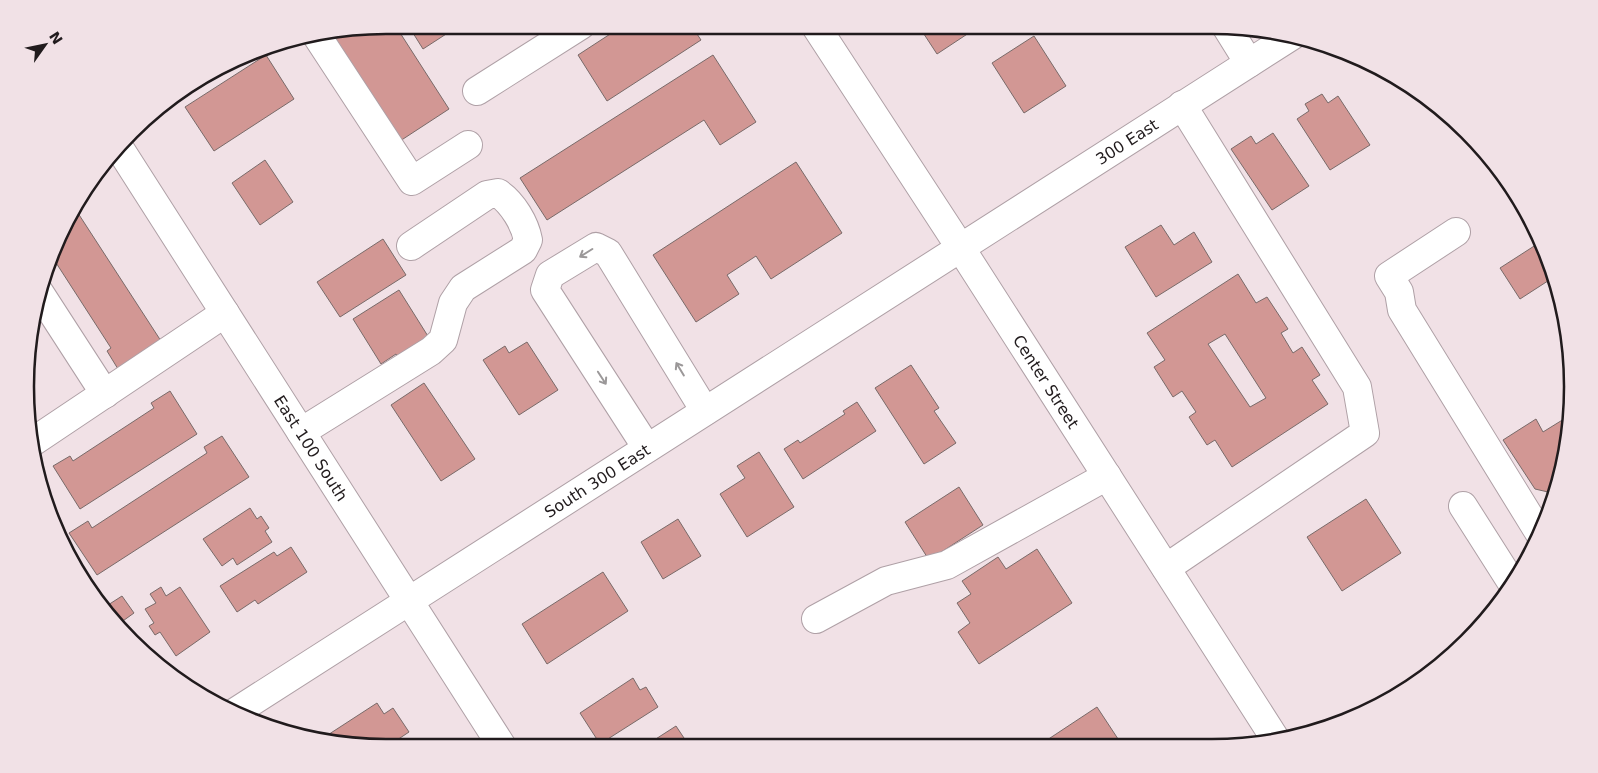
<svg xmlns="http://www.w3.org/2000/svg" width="1598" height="773" font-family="'DejaVu Sans',sans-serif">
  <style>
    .building { fill: #d29794; stroke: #796a69; fill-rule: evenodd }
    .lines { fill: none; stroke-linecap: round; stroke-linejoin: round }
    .minor-casing { stroke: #afa0a6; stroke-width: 30 }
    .minor { stroke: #fff; stroke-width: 28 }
    .oneway { stroke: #9b9899 }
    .labels { text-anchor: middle; stroke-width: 5; stroke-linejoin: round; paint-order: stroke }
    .street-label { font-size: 16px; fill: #211b1d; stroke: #f1e1e6 }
    .rim { fill: none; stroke: #211b1d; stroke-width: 2.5 }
  </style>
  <rect width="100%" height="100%" fill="#f1e1e6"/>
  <g class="building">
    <path d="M386,25H395L449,109L400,141L330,34Z"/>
    <path d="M408,25H455L457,27L423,49Z"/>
    <path d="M624,25H691L701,40L607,101L578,55Z"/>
    <path d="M918,25H981L937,54Z"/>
    <path d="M1034,36L1066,86L1024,113L992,63Z"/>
    <path d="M266,55L294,99L214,151L185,107Z"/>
    <path d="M713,55L756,122L720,145L704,120L547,220L520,178Z"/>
    <path d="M1322,94L1328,103L1338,96L1370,145L1330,170L1297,119L1309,111L1305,104Z"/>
    <path d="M1273,133L1309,186L1272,210L1231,149L1251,136L1256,144Z"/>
    <path d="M265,160L293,202L260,225L232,183Z"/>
    <path d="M796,162L842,233L771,279L756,256L727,275L739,294L696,322L653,255Z"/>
    <path d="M74,207L161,341L118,369L107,351L111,348L51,255Z"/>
    <path d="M1161,225L1174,245L1194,232L1212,262L1156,297L1125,247Z"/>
    <path d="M383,239L406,275L340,317L317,282Z"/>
    <path d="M1542,241L1546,248L1554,277L1520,299L1500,268Z"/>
    <path d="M1238,274L1256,303L1267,297L1288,329L1281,333L1293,353L1302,347L1320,375L1312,380L1328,404L1232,467L1215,440L1207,445L1189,417L1196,412L1182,391L1173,397L1154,367L1165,360L1147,333ZM1225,334L1266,398L1250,407L1208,344Z"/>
    <path d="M399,290L431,341L400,360L396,354L381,364L353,319Z"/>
    <path d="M527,342L558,390L519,415L483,360L505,346L509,353Z"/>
    <path d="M911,365L939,408L934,411L956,443L924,464L875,388Z"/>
    <path d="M424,383L475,459L441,481L391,405Z"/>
    <path d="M170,391L197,434L80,509L53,466L70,456L73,461L154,408L151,403Z"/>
    <path d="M857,402L876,431L803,479L784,449L798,440L800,443L845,414L843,411Z"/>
    <path d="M1536,419L1543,432L1564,419L1569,427L1566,457L1557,485L1548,492L1535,489L1503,440Z"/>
    <path d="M222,436L249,477L97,575L69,533L88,521L92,528L207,453L204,447Z"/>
    <path d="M759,452L794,507L747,537L720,494L745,478L737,466Z"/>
    <path d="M959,487L983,525L929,560L905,522Z"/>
    <path d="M1366,499L1401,553L1342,591L1307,537Z"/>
    <path d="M250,508L257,519L261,516L269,528L265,531L272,542L237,565L233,558L222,566L203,539Z"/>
    <path d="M678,519L701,556L663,579L641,542Z"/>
    <path d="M291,547L307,572L258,604L255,600L237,612L220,586L274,552L277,556Z"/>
    <path d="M1037,549L1072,603L979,664L958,632L970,623L957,603L971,594L962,581L998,557L1006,569Z"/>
    <path d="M603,572L628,611L547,664L522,624Z"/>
    <path d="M161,587L166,596L180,587L210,632L176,656L160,632L155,635L149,626L154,623L145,609L156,603L150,594Z"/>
    <path d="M122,596L134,613L120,623L108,605Z"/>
    <path d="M132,636L143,652L128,638Z"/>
    <path d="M633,678L640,690L646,687L658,707L600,744L580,713Z"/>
    <path d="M377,703L384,714L393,708L409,732L385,748L321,741L320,740Z"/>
    <path d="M1097,707L1122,745L1047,746L1044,742Z"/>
    <path d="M676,726L690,747H633L645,739L648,744Z"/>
  </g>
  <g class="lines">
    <defs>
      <g id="minor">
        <path id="s1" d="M815,25L960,247L1276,740"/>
        <path d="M1226,26L1249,63"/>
        <path d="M317,36L412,181L468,145"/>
        <path d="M477,91L581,25"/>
        <path id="s2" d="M120,149L503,748"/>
        <path d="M1456,232L1389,276L1399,292L1402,310L1540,534"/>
        <path d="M39,292L105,394"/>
        <path d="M301,432L431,351L443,340L453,303L463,288L523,250L528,240C525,224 513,203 498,193L487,195L411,246"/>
        <path d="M31,443L225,313"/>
        <path d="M647,448L545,290L550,275L596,247L608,253L705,411"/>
        <path d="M1463,506L1512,583"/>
        <path d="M1166,568L1365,433L1357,387L1182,105"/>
        <path d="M816,619L886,581L947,565L1107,476"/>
        <path id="s3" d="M234,713L1293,35"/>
      </g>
    </defs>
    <use href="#minor" class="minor-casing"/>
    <use href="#minor" class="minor"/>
  </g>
  <defs><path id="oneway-shaft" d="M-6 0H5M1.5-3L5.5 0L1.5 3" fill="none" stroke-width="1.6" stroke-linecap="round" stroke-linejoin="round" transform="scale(1.25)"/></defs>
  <g class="oneway">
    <use href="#oneway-shaft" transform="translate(586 253) rotate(148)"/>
    <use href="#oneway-shaft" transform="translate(680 369) rotate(-121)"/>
    <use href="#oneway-shaft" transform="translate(602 378) rotate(57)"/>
  </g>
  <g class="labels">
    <g class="street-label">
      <text dy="6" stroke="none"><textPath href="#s3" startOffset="1060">300 East</textPath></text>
      <text dy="6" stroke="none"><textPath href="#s1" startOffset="425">Center Street</textPath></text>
      <text dy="6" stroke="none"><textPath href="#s2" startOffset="355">East 100 South</textPath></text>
      <text dy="6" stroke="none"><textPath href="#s3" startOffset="431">South 300 East</textPath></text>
    </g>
  </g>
  <path d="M0 0H1598V773H0ZM386 34H1212A352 352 0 0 1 1564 386V387A352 352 0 0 1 1212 739H386A352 352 0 0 1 34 387V386A352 352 0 0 1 386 34Z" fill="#f1e1e6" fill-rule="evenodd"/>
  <path class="rim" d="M386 34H1212A352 352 0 0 1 1564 386V387A352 352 0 0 1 1212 739H386A352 352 0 0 1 34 387V386A352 352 0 0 1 386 34Z"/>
  <g transform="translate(45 45) rotate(57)" stroke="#f1e1e6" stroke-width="4" paint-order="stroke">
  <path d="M0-4L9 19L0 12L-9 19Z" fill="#211b1d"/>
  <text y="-8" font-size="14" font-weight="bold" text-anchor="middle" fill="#211b1d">N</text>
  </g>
</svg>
